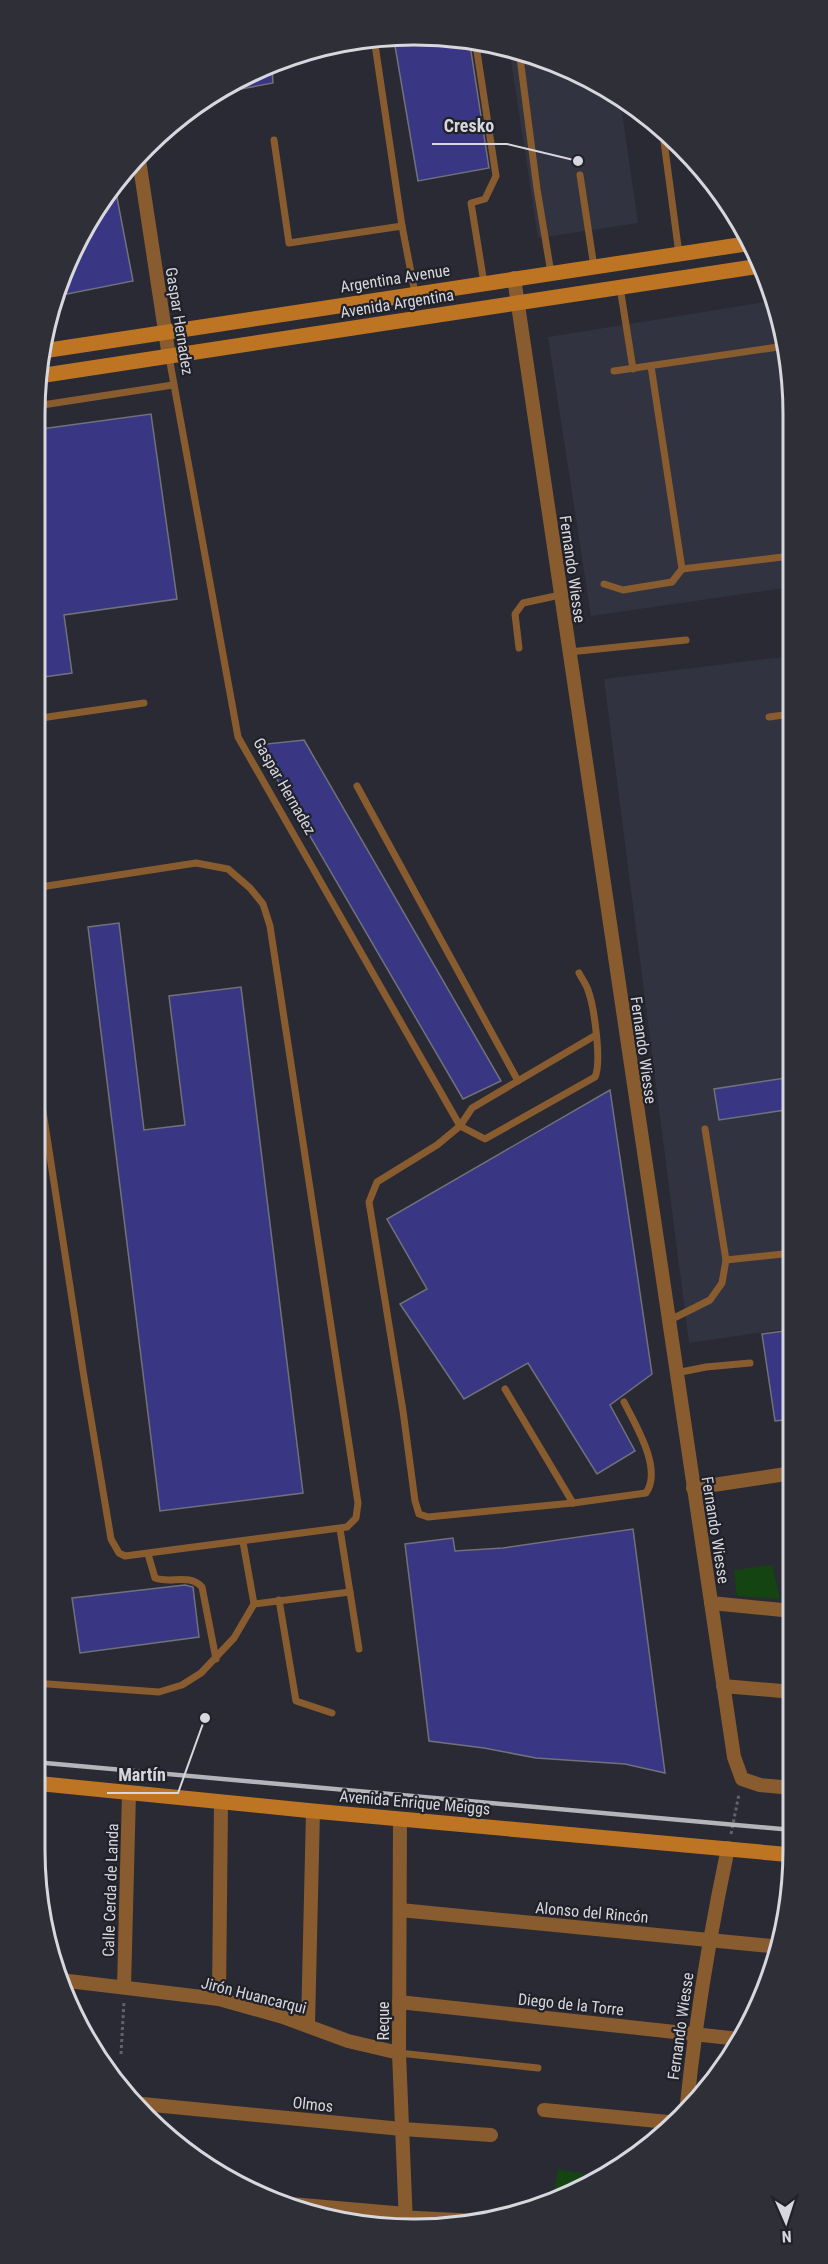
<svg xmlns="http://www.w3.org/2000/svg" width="828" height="2264" font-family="'Roboto Condensed',sans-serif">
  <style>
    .built { fill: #313341 }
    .green { fill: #144412 }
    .building { fill: #393684; stroke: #70717b; stroke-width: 1.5 }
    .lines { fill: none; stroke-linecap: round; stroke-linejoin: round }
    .path { stroke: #62626a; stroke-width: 3; stroke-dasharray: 3 3; stroke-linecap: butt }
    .lane { stroke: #885c2f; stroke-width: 7 }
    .street { stroke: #885c2f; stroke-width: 14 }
    .secondary { stroke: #bd7524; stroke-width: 15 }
    .rail { stroke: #b4b4bb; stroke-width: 4.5 }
    .labels { text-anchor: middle; stroke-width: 4.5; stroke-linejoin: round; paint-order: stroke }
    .street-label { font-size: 16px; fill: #d7d7dd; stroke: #202129 }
    .rim { fill: none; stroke: #d7d7dd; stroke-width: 3 }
    .leader { fill: none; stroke: #d7d7dd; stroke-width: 2 }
    .callout-dot { fill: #d7d7dd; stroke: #202129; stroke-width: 2 }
    .callout-label { font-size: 18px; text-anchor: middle; font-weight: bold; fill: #d7d7dd; stroke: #202129; stroke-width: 4.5; stroke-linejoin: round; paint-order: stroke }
  </style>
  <rect width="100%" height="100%" fill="#292a33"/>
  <g class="built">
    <path d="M509,47L604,86L620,98L638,223L538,238Z"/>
    <path d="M771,301L790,364L791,587L591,616L548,337Z"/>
    <path d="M791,656L792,1328L689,1343L604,679Z"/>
  </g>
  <g class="green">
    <path d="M772,1565L780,1599L737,1596L734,1570Z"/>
    <path d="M558,2169L600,2177L553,2198Z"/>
  </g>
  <g class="building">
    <path d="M394,40L470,45L489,168L418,181Z"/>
    <path d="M272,69L273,83L236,90L234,82Z"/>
    <path d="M114,182L133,281L57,296L112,185Z"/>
    <path d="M151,414L177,599L64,615L72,673L37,678L34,660V430Z"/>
    <path d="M304,740L501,1081L463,1099L257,745Z"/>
    <path d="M119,923L144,1130L185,1125L169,996L241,987L303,1493L160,1511L88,927Z"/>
    <path d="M792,1077V1109L719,1120L714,1089Z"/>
    <path d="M610,1090L652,1374L610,1405L635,1451L597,1474L528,1363L464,1399L400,1304L427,1289L387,1219Z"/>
    <path d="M792,1330L793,1419L775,1421L762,1334Z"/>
    <path d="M633,1529L665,1773L625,1764L536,1758L484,1748L429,1741L405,1544L453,1538L455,1551L503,1548Z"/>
    <path d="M185,1585L193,1587L199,1637L80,1653L72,1598Z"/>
  </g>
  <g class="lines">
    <g class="path">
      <path d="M731,1834L739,1794"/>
      <path d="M121,2054L124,2001"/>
    </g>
    <g class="lane">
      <path d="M374,38L402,226L415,293"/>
      <path d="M476,45L496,176L485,199L471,203L484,283"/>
      <path d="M519,50L537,189L551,273"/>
      <path d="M663,134L679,254"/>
      <path d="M274,140L289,243L402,226"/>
      <path d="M580,175L594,267"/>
      <path d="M620,287L633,369"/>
      <path d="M169,357L238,737L460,1126L485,1139L595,1077C602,1062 594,1006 588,990C586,984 582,979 579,973"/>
      <path d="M614,371L785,346"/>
      <path d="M36,406L173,385"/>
      <path d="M682,569L791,556"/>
      <path d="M604,584L623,590L672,582L682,569L651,366"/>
      <path d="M519,648L515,614L523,603L560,595"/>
      <path d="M569,652L686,640"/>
      <path d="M769,717L791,714"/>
      <path d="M34,719L144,703"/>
      <path d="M357,786L518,1081"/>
      <path d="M34,888L196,863L228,869L250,888L263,904L270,926L358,1503L356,1518L347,1527L125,1556L119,1553L111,1539L84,1377L34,1053"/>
      <path d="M596,1035L472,1108L460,1126L437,1145L377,1182L369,1202L403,1411L415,1501L419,1514L428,1517L573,1503L646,1493C663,1469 635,1424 624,1402"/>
      <path d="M705,1129L726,1260"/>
      <path d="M668,1321L710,1300L722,1283L726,1260L792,1253"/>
      <path d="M676,1373L706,1367L750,1363"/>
      <path d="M505,1389L573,1503"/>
      <path d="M340,1529L359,1649"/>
      <path d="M148,1554L155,1578C172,1584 188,1573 202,1587L216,1659"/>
      <path d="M279,1600L296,1701L332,1713"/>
      <path d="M254,1604L350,1592"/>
      <path d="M34,1683L159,1692L182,1685L201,1673L234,1638L254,1604L243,1542"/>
      <path d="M399,2053L538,2068"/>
      <path d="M406,2214L490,2218"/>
    </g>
    <g class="street">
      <path d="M139,160L169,357"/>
      <path d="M514,278L734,1757L742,1779L760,1785L793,1788"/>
      <path d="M693,1488L793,1473"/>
      <path d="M711,1603L793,1611"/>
      <path d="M723,1686L793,1692"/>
      <path d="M400,1819L399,2053L406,2224"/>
      <path d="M400,1910L781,1947"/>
      <path d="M60,1980L219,1999L283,2017L348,2041L399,2053"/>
      <path d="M124,1987L129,1793"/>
      <path d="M219,1999L221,1802"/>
      <path d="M399,2002L739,2039"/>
      <path d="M308,2025L313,1811"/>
      <path d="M132,2103L402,2129L491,2135"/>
      <path d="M687,2104C696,2017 710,1933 728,1848"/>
      <path d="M544,2110L668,2122"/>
      <path d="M291,2204L406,2214"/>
    </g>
    <g class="secondary">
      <path d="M43,351L752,243"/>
      <path d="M39,376L760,266"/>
      <path d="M34,1783L313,1811L793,1855"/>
    </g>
    <path class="rail" d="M34,1762L793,1830"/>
  </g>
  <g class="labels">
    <g class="street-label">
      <text transform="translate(395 278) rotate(-9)" y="6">Argentina Avenue</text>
      <text transform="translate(397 303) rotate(-9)" y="6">Avenida Argentina</text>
      <text transform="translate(180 321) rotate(81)" y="6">Gaspar Hernadez</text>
      <text transform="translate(573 569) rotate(82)" y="6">Fernando Wiesse</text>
      <text transform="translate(285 786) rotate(60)" y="6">Gaspar Hernadez</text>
      <text transform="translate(644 1050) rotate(82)" y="6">Fernando Wiesse</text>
      <text transform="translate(716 1530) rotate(81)" y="6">Fernando Wiesse</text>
      <text transform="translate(415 1802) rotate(5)" y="6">Avenida Enrique Meiggs</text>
      <text transform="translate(110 1890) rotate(-88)" y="6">Calle Cerda de Landa</text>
      <text transform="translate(592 1912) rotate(5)" y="6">Alonso del Rincón</text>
      <text transform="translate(254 1995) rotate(14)" y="6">Jirón Huancarqui</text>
      <text transform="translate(571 2004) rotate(6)" y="6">Diego de la Torre</text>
      <text transform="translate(383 2021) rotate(-90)" y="6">Reque</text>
      <text transform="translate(680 2026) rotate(-82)" y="6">Fernando Wiesse</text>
      <text transform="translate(313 2104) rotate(6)" y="6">Olmos</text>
    </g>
  </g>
  <path d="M0 0H828V2264H0ZM414 45H414A369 369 0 0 1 783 414V1850A369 369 0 0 1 414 2219H414A369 369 0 0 1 45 1850V414A369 369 0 0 1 414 45Z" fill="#2f3037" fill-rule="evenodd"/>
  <path class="rim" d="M414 45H414A369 369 0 0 1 783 414V1850A369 369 0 0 1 414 2219H414A369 369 0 0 1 45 1850V414A369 369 0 0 1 414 45Z"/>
  <path class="leader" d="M578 161L507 144H432M205 1718L178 1793H107"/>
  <g class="callout-dot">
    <circle cx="578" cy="161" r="6"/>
    <circle cx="205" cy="1718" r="6"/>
  </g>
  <g class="callout-label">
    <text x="469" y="132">Cresko</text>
    <text x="142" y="1781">Martín</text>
  </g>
  <g transform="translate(786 2222) rotate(177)" stroke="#202129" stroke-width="4.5" paint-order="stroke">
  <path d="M0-4.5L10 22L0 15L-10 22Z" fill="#d7d7dd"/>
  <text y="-9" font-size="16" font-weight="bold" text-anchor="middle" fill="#d7d7dd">N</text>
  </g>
</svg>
